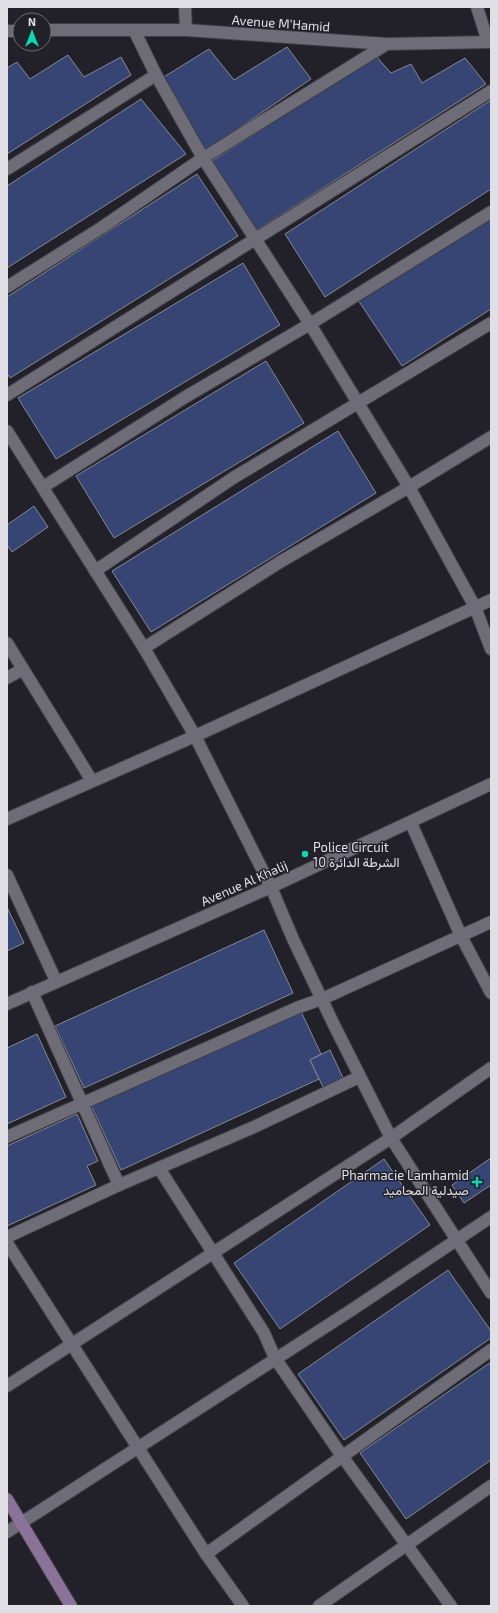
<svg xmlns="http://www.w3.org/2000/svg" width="498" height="1613" font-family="'Exo 2',Vazirmatn,sans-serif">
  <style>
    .building { fill: #374574; stroke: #868993 }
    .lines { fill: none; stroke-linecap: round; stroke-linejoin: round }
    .street-casing { stroke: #3f3d44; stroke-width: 14 }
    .secondary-casing { stroke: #3f3d44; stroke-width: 14 }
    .street { stroke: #6e6c76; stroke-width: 12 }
    .secondary { stroke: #8a7298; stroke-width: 12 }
    .poi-dot { fill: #0fd5b4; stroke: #222129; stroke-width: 1.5 }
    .labels { text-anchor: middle; stroke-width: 3; stroke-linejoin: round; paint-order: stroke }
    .street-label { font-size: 13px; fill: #e0dfe5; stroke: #222129 }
    .poi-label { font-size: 13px; fill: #e0dfe5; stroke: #222129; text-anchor: start }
  </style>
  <rect width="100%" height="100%" fill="#222129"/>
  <g class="building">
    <path d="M287,47L311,79L204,152L159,80L209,49L234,80Z"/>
    <path d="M68,55L84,77L121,57L131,75L7,154V68L17,62L30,79Z"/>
    <path d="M376,56L391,73L411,64L422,83L465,58L486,84L257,230L212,161Z"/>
    <path d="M141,99L186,154L7,268V186Z"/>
    <path d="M491,100V189L325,297L285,234Z"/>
    <path d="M197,174L238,236L10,378L7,373V297Z"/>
    <path d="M491,217V309L402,366L358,300Z"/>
    <path d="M243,263L280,325L56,459L18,398Z"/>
    <path d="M266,361L304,423L114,538L76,476Z"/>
    <path d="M338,431L376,493L151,632L112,571Z"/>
    <path d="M34,506L48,527L12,552L7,545V525Z"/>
    <path d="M7,907L24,943L7,951Z"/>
    <path d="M264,930L293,993L84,1088L55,1026Z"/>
    <path d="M299,1007L321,1054L310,1060L319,1079L121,1170L90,1103Z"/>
    <path d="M37,1034L66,1097L7,1124V1048Z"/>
    <path d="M330,1050L344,1080L324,1089L310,1060Z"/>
    <path d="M77,1114L98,1161L87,1166L96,1185L7,1226V1146Z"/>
    <path d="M491,1158V1185L464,1203L452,1185Z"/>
    <path d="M384,1159L430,1225L280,1329L234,1263Z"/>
    <path d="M448,1270L491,1331V1338L344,1440L298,1374Z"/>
    <path d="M491,1362V1460L406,1519L360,1453Z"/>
  </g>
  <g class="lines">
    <defs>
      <g id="street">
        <path d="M185,7L186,30"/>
        <path d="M477,7L488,42"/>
        <path d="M44,30H186L387,44L491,42"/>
        <path d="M134,30L156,75L203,158L310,324L409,487L475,607L491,649"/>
        <path d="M7,31H20"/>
        <path d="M7,169L156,75"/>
        <path d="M7,287L101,228L203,158L387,44"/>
        <path d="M7,395L491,91"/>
        <path d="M7,431L144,648L195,736L271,887L293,939L334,1025L391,1138L491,1293"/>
        <path d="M43,487L187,396L310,324L491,212"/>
        <path d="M95,571L233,478L491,323"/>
        <path d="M7,643L92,781"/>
        <path d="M144,648L280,562L409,487L491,437"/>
        <path d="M7,678L23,669"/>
        <path d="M7,819L195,736L491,600"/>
        <path d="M411,823L461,936L491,993"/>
        <path d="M7,875L56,981"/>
        <path d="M32,992L119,1185"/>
        <path d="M7,1004L271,887L491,784"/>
        <path d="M7,1137L299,1007L322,999L491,922"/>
        <path d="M159,1168L264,1333L275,1358L342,1456L451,1606"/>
        <path d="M7,1237L119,1185L254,1127L359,1077"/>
        <path d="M7,1243L206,1554L243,1606"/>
        <path d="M7,1386L391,1138L491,1068"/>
        <path d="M7,1532L350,1311L491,1217"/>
        <path d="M206,1554L491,1350"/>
        <path d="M319,1606L491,1486"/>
      </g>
      <path id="secondary" d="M7,1499L71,1606"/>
    </defs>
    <use href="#street" class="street-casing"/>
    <use href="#secondary" class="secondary-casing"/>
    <use href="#street" class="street"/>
    <use href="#secondary" class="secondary"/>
  </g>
  <g class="poi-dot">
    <circle cx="305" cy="854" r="4"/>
    <path d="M475 1176h4v4h4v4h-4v4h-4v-4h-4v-4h4z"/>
  </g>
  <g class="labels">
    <g class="street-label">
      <text transform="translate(281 23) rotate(4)" y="5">Avenue M'Hamid</text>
      <text transform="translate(244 883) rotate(-24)" y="5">Avenue Al Khalij</text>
    </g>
    <g class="poi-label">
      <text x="313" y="852">Police Circuit<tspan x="313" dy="15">10 الشرطة الدائرة</tspan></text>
      <text x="469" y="1180" text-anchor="end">Pharmacie Lamhamid<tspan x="469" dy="15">صيدلية المحاميد</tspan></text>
    </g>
  </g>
  <rect width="498" height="1613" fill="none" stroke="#e0dfe5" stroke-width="16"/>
  <g transform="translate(32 32)"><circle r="19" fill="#222129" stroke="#6e6d74"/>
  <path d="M0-3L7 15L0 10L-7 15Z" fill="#0fd5b4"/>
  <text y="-6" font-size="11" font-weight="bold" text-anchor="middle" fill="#e0dfe5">N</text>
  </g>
</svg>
